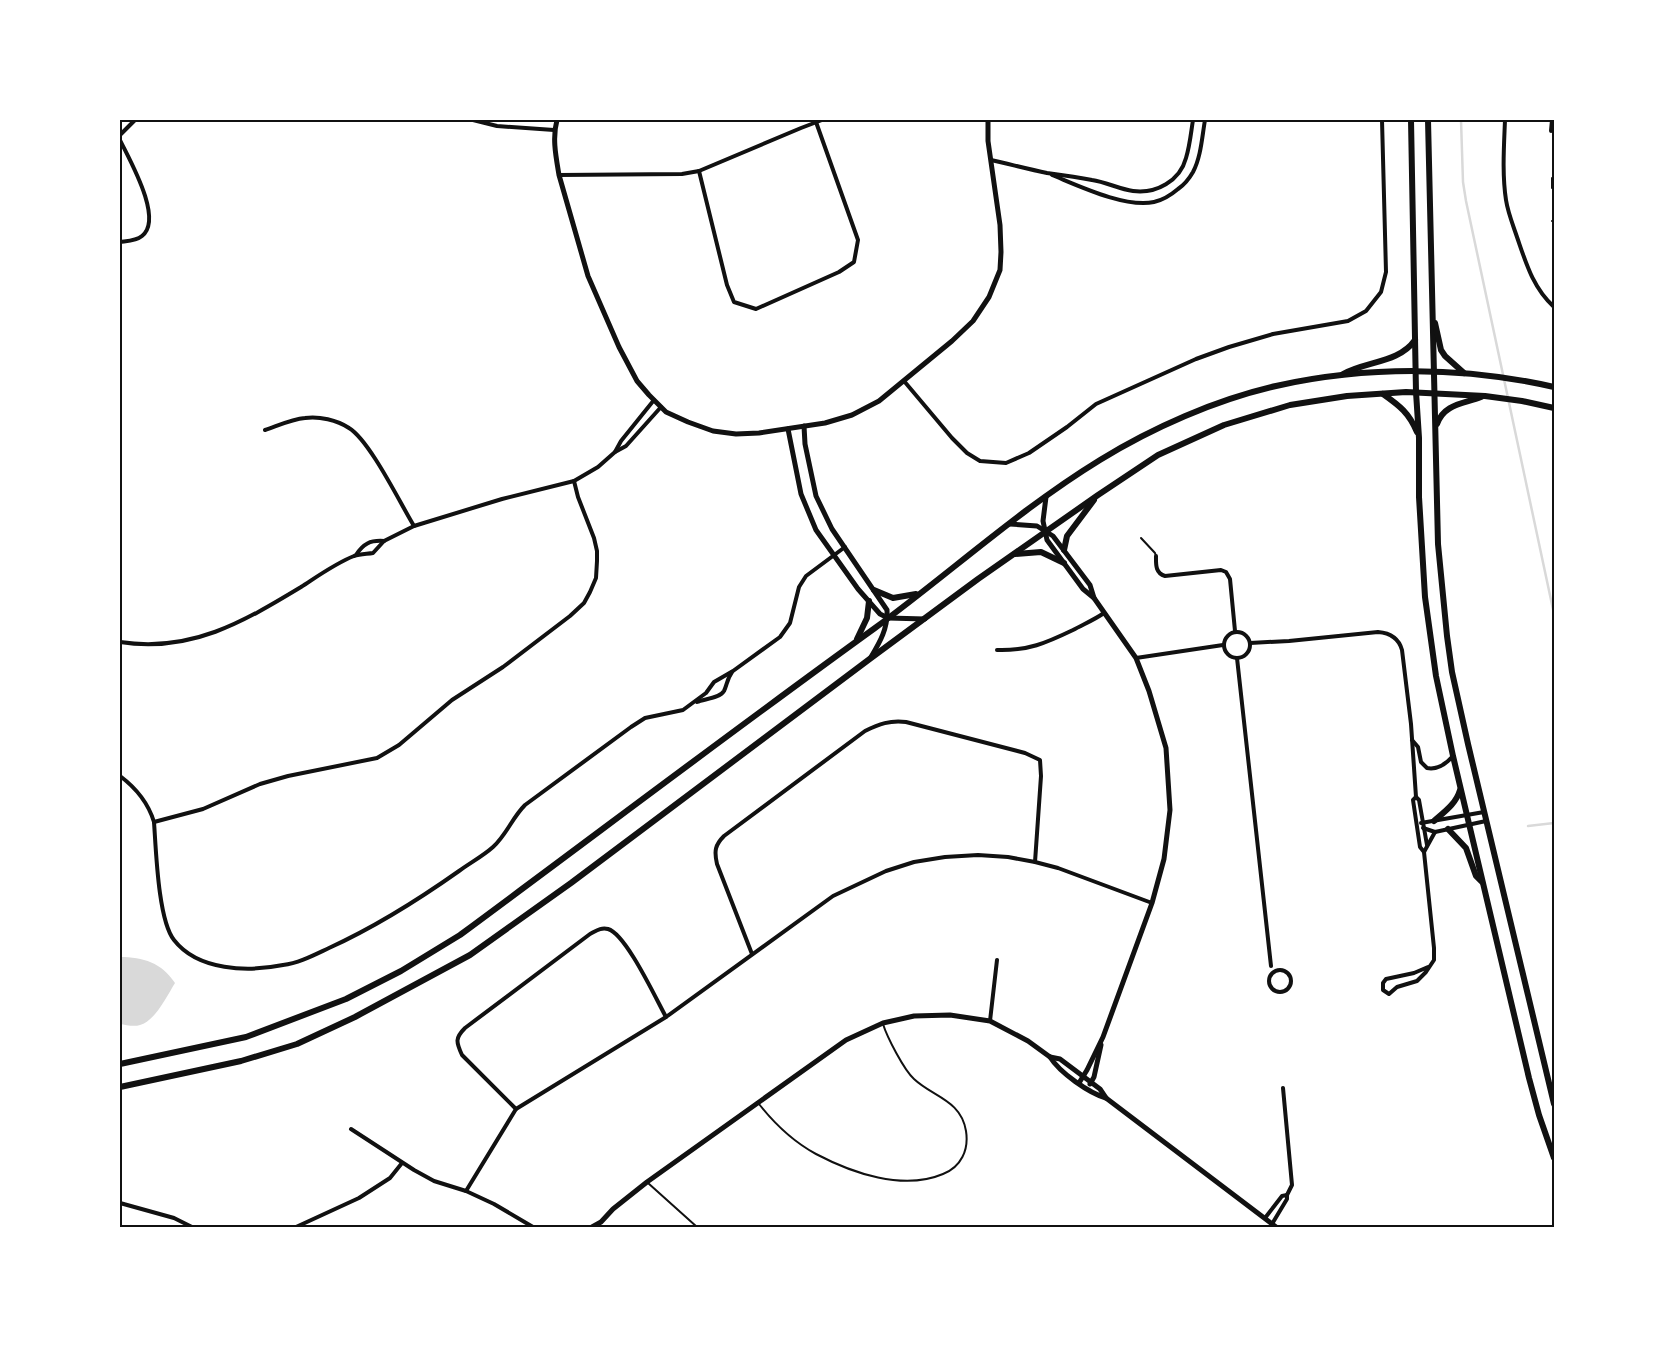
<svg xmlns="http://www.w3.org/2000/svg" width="1674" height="1347" font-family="Roboto,sans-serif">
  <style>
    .water { fill: #d9d9d9 }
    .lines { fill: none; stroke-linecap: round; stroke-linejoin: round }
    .stream { stroke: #d9d9d9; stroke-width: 2.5 }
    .service { stroke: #111; stroke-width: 2 }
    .minor { stroke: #111; stroke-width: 4 }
    .tertiary { stroke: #111; stroke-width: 5 }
    .primary { stroke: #111; stroke-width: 6 }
    .neatline { fill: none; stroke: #111; stroke-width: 2 }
  </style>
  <rect width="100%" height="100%" fill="#fff"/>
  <path class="water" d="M120,957C143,957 162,963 175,983C167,996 155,1021 140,1025C134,1027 126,1025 120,1024Z"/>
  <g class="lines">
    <g class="stream">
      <path d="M1461,120L1463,182L1466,201L1554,614"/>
      <path d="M1528,826L1554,823"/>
    </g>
    <g class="service">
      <path d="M1552,188V178H1554"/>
      <path d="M1552,221H1554"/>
      <path d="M1141,538L1155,553L1156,556"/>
      <path d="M759,1104C774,1123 794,1142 816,1154C852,1173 903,1191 943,1174C961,1167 969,1150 966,1131C961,1100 933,1097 914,1079C904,1070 887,1037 883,1024"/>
      <path d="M648,1183L697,1227"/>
    </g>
    <g class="minor">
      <path d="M473,120L497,126L554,130"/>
      <path d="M1505,120C1504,146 1502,174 1506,200C1508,213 1513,225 1517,237C1526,263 1533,288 1554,307"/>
      <path d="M1551,131L1552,120"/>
      <path d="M120,135L135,120"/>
      <path d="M120,140C129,159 164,219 142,236C136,241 127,241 120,242"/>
      <path d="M991,160C1009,164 1028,169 1047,173C1062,175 1077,177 1092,180C1106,182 1119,189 1133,191C1156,194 1180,181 1186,158C1190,145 1191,132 1193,120"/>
      <path d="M699,171L727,285L734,302L756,309L839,272L854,262L858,240L816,122"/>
      <path d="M559,175L682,174L699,171L801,128L822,120"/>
      <path d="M1052,175C1079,186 1125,208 1154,202C1163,200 1171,195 1178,189C1184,185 1189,179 1193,172C1201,157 1202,137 1205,120"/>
      <path d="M904,381L952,438L967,453L980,461L1006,463L1029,453L1067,427L1096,404L1196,359L1229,347L1273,334L1348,321L1366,311L1381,292L1386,272L1382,120"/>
      <path d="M265,430C277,426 292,419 305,418C319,416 337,420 349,428C370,441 400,503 414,526"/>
      <path d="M615,452L621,441L654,400"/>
      <path d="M356,555C363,544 370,540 384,541"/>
      <path d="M1156,556C1156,564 1155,573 1165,576L1221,570L1226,572L1230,579L1235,631"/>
      <circle cx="1237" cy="645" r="13"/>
      <path d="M120,642C191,653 243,622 301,587C318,576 336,563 354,556C360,554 367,554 373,553L384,541L414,526L502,499L574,481L598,467L615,452L626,446L661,407"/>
      <path d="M1250,643L1289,641L1378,632C1390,633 1399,639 1402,650L1411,724L1416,797L1419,800L1427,845"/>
      <path d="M997,650C1028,651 1046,643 1073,630C1084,624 1094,620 1104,613"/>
      <path d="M1136,658L1223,645"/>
      <path d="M1237,658L1271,966"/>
      <path d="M697,702C704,699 720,698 724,691C727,685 727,679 732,672"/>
      <path d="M1412,740L1418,747L1421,762L1427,768C1437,770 1446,764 1453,756"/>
      <path d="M120,776C136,788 148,802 154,822C156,849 158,920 174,940C198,971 248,972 283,965C299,963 314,955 329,948C375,927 418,900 459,871C470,863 483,856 493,847C507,834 512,818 525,805L631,727L645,718L683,710L706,693L714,682L733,671L780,637L790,623L799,587L806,576L845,547"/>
      <path d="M1416,797L1413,800L1420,847L1424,852L1434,948V960L1426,972L1417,981L1397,987L1389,994L1383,990V983L1386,979L1414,973L1428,967"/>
      <path d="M154,822L203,809L260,784L288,776L377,758L399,745L452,700L503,667L570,616L584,603L590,592L596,578L597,561V551L594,538L578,497L574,481"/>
      <path d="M1421,823L1484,812"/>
      <path d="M1423,828L1435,832L1486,821"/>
      <path d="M1424,852L1435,832"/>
      <path d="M752,954L717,864C714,851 715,845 724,836L865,731C879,724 890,720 906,722L1025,753L1040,760L1041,776L1035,862"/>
      <circle cx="1280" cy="981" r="11"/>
      <path d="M990,1021L997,960"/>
      <path d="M516,1109L462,1055C456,1042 455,1038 465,1028L590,934C596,931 601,927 608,929C626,934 656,999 666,1017"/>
      <path d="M351,1129L414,1170L434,1181L466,1191L494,1204L533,1227"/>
      <path d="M466,1191L516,1109L666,1017L833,896L886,871L914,862L945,857L978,855L1008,857L1035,862L1058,868L1152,903"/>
      <path d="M120,1203L174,1218L192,1227"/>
      <path d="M1265,1218L1282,1196L1287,1195"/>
      <path d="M1272,1224L1287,1199V1195L1292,1185L1283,1088"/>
      <path d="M296,1227L359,1198L390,1178L402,1163"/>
    </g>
    <g class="tertiary">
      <path d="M557,120C552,138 556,157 559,175L588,276L619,347L637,381L649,395L666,412L688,422L713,431L736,434L759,433L825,423L852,415L879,401L952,341L973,321L989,297L1000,270L1001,252L1000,225L988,141V120"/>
      <path d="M804,426L805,444L816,496L832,529L887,610C888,628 880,642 871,657"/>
      <path d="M788,429L801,494L816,530L858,589L880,614L888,618L925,619"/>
      <path d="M1046,497L1043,521L1047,540L1083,589L1094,598"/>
      <path d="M1010,524L1037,526L1053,536L1090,585L1094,598L1136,658L1149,691L1166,748L1170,810L1164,859L1152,903L1103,1037L1087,1070L1079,1083"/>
      <path d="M1050,1057C1060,1073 1089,1093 1106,1098"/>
      <path d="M1090,1084L1094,1077L1101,1045"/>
      <path d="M592,1227L601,1222L613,1209L647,1182L846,1040L883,1023L914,1016L950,1015L990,1021L1028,1041L1050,1057L1060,1059L1100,1089L1106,1098L1276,1227"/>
    </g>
    <g class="primary">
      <path d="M1411,120L1416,392L1419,438V497L1425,597L1436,676L1453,756L1529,1078L1539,1115L1554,1158"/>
      <path d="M1428,120L1438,544L1447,636L1452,672L1468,744L1554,1104"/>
      <path d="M1435,323L1441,350L1445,356L1464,373"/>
      <path d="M1343,374C1366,361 1399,363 1415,340"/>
      <path d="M1383,394C1400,406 1409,413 1417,432"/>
      <path d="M1437,424C1444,404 1463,404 1481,397"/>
      <path d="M1064,550L1067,536L1094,500"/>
      <path d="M1015,554L1041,552L1064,563"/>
      <path d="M874,590L893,598L916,594"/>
      <path d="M857,639L867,618L869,601"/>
      <path d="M1434,821C1444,812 1456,804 1460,790"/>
      <path d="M1448,829L1466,848L1476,876L1482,882"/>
      <path d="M120,1064L246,1037L346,999L401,971L460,935C598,833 735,729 875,628C950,573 1020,509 1100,460C1152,428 1215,400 1276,386C1366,366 1463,366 1554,387"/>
      <path d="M120,1087L241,1061L297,1044L355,1017L470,955L571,883L871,658L978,579L1098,495L1158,455L1224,425L1290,405L1347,396L1406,392L1485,396L1522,401L1554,408"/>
    </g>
  </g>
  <rect width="1674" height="1347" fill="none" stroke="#ffffff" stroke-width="242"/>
  <rect x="121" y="121" width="1432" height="1105" class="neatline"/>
</svg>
